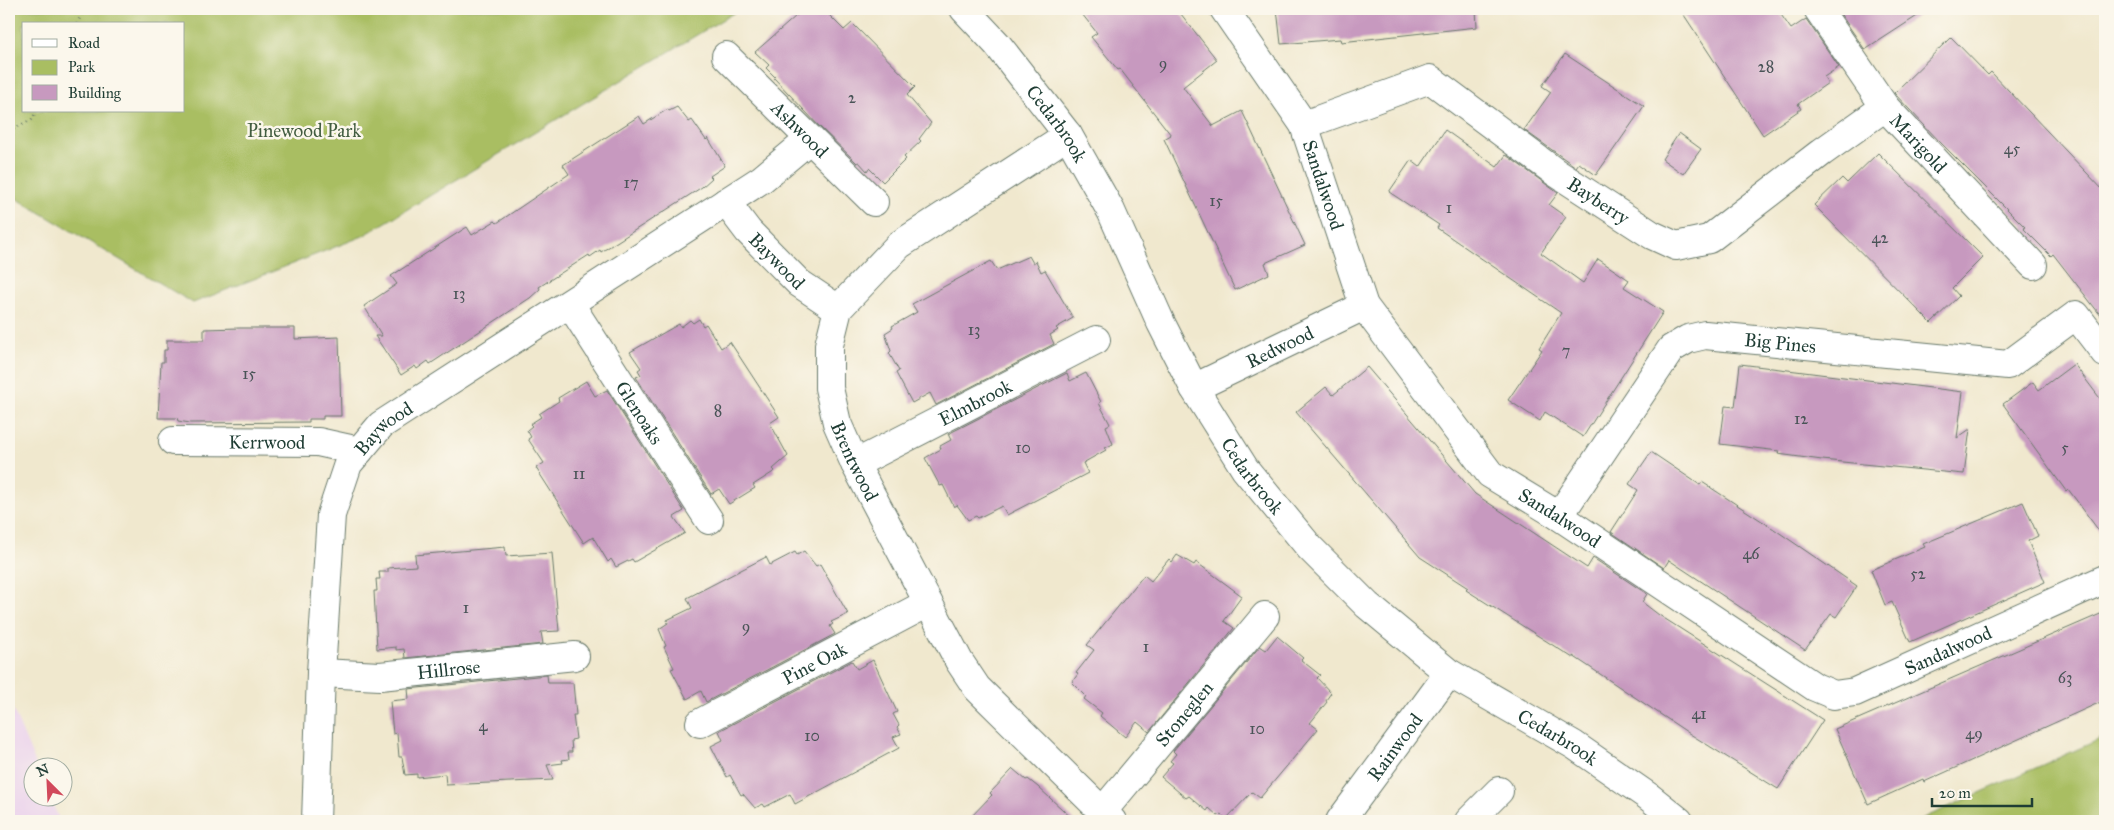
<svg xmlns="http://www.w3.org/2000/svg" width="2114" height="830" font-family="'IM FELL Great Primer',serif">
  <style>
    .built { fill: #ead1ec }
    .green { fill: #a9be62; stroke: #647e4b; fill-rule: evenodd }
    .building { fill: #c799bf }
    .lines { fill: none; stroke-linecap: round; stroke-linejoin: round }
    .minor-casing { stroke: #68796a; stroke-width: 30 }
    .tertiary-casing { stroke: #68796a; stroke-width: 30 }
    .path { stroke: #68796a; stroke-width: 3; stroke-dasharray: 1 4; stroke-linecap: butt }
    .minor { stroke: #fff; stroke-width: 28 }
    .tertiary { stroke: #fff; stroke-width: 28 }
    .labels { text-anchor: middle; stroke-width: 5; stroke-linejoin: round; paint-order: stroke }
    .number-label { font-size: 16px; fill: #495457 }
    .street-label { font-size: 19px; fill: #1f3d34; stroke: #fbf7ec }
    .park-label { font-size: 19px; fill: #425d40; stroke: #fbf7ec }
  </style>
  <rect width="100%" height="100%" fill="#fbf7ec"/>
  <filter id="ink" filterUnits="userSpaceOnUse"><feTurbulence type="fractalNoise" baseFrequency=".02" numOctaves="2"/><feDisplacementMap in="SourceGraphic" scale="10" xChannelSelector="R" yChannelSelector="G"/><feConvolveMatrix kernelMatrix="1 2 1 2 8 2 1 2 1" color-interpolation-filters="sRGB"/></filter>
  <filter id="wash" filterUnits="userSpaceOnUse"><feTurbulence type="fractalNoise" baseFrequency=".0096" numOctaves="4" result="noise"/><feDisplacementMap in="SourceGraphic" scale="20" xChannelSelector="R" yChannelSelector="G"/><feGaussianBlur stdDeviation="1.12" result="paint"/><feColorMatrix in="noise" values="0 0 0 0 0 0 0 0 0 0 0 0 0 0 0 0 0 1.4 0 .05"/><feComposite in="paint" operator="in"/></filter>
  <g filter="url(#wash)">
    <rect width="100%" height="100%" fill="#f0e8ce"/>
    <path class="built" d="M9,700L37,767L32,768V798H50L60,821H9Z"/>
    <g class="green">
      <path d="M9,9H740L363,236L193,303L9,194ZM24,24H184V111H24Z"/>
      <path d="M2105,737V821H1917Z"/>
    </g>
    <g id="blocks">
      <g class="building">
        <path d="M804,9H823L844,30L852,23L915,87L907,95L931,123L919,139L921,141L904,157L906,159L883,182L869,168L867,171L859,162L857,163L819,126L774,78L775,77L766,68L769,65L755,52Z"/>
        <path d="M1078,9H1177L1217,60L1183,87L1213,126L1242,111L1305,245L1265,263L1269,274L1235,290L1164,139L1171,135L1120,69L1118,70L1091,37L1097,33Z"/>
        <path d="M1277,9H1476L1477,27L1341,42L1340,39L1281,44Z"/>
        <path d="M1680,9H1777L1791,29L1806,19L1839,67L1824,77L1828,83L1798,104L1801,109L1763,135Z"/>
        <path d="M1837,9H1928L1865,50Z"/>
        <path d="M1951,37L1988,75L1991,72L2105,192V321L2053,254L2051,256L2023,228L2025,227L1940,142L1894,93Z"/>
        <path d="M1565,54L1644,106L1596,175L1579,163L1576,167L1524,130L1551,92L1542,86Z"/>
        <path d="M677,107L689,122L692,120L706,140L708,138L725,166L710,176L712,178L702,187L601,252L600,250L590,257L589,255L539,287L540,289L530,298L430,364L428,361L417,369L415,366L401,375L375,336H382L364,306L397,284L391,276L467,227L472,235L495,221L497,223L569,174L563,165L639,116L644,124L668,109L669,111Z"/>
        <path d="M1445,130L1497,167L1506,155L1558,193L1549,205L1566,217L1541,253L1583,283L1598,259L1629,280L1624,287L1663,312L1583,437L1545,412L1540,421L1508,400L1542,350L1539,348L1561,313L1437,228L1439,225L1389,192L1411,160L1420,167Z"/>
        <path d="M1679,133L1701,149L1683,174L1662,159Z"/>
        <path d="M1878,153L1983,257L1952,288L1959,296L1931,323L1814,205L1842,178L1847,183Z"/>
        <path d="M1029,256L1033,263L1036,261L1041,272L1045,270L1073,318L1056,328L1058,330L1050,335L1054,344L936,405L930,393L912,403L896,373L899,371L889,353L891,351L885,333L893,328L892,326L917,312L912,304L956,280L991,261L997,270Z"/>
        <path d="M699,319L703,326L706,324L721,348L730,342L779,417L770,423L788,456L773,469L775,471L753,485L755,488L729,504L719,489L711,494L636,377L641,375L638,370L641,368L630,352L679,324L681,327L690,320L693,323Z"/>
        <path d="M240,328H295V339L339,337L341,416H323V419H309V422L190,423L178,421L177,418H158L161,362H164V350H167V340H204V329Z"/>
        <path d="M1740,364L1963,392L1957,438L1970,429L1964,474L1822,460L1778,454L1779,451L1720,444L1725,406L1735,407Z"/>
        <path d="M2074,364L2105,405V539L2068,489L2066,491L2003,404L2033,382L2039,390Z"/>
        <path d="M1367,367L1475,494L1587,568L1593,558L1647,594L1642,602L1659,615L1823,720L1778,789L1690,734L1573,656V658L1466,590L1468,588L1420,557L1296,412L1326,387L1333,395Z"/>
        <path d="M1067,373L1070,381L1086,373L1101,402L1099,403L1110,424L1106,426L1113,444L1105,448L1106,450L1083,463L1088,473L1007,515L1002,506L978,518L976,516L968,520L957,505L954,507L943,485L940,486L925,458L941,449L940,446L951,440L948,434Z"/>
        <path d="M586,381L595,396L607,390L684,511L674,517L685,533L634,562L632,559L616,567L611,559L608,562L593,537L584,543L536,468L544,463L528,439L531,437L527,430L532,426L530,424L541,417L539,414L559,401L558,398Z"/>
        <path d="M1651,452L1700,485L1702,482L1771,527L1857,586L1836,617L1831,614L1805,650L1669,560L1664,568L1611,532L1638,490L1629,484Z"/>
        <path d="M2023,502L2038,536L2028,541L2045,582L1910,642L1892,602L1885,605L1871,570L1925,547L1923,544Z"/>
        <path d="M505,547L506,556L552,553L559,631L541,632L543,644L405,658L404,649L396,650V647L377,649L374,591H377L376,579H380L379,572H388V568L416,566L415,555Z"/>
        <path d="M804,551L816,566L820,564L848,614L831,622L833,624L830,626L835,634L706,702L701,691L687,699L671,669L674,668L664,647L666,646L659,629L668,623L667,620L692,608L687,598L766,557L770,565L795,552L797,555Z"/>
        <path d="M1177,555L1194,565L1196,562L1242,596L1224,621L1234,628L1149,732L1137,722L1125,737L1100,716L1102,713L1084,699L1086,696L1072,682L1078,674L1076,673L1094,650L1087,645L1144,575L1151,581L1169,559L1172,562Z"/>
        <path d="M2105,612V700L1924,782L1923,779L1868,804L1835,729Z"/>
        <path d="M1277,636L1303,658L1301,660L1320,675L1317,678L1331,693L1326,700L1327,702L1310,723L1318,729L1260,798L1252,792L1226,819L1221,814L1218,816L1209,808L1207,811L1189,796L1186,798L1161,777L1173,763L1170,761L1176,754L1173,751L1260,646L1266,650Z"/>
        <path d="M873,660L897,712L893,714L899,725L897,727L901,734L893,737L899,748L795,804L790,794L765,807L763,804L755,808L743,794L741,795L730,775L727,777L711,746L723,740L719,731L852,661L857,669Z"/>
        <path d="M547,675L548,683H573L576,715H573L576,739L571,740L572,752H568L569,759L562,760L563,763L547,765L553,780L446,785L445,774L417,777V774L405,775L402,757H399L397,733L393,734L390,701L409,699L408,689Z"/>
        <path d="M1013,769L1026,780L1028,779L1038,787L1075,821H967L992,795L990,793Z"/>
      </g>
    </g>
  </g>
  <g filter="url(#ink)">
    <use href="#blocks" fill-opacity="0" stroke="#68796a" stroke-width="1"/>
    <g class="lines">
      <defs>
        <g id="minor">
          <path id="s1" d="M1224,9L1304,125L1364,306L1490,474L1559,516L1815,687L1834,695L1855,692L2105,579"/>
          <path id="s2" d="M1818,9L1885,107L2033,265"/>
          <path id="s3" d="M726,56L874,202"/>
          <path id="s4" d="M1304,125L1430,79L1555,172L1652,235L1676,246L1709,239L1822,152L1885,107"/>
          <path id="s5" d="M1068,135L899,245L838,309L829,345V388L837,423L855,464L959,661L977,688L1112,821"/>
          <path id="s6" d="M726,202L748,231L799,283L838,309"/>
          <path id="s7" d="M570,304L709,520"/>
          <path id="s8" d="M1194,388L1364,306"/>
          <path id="s9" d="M173,441L318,442L359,451"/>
          <path id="s10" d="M855,464L1096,340"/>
          <path id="s11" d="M1559,516L1671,349L1688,339L1705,335L2008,365L2076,315L2105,353"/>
          <path id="s12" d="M321,673L380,676L575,656"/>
          <path id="s13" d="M700,723L928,603"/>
          <path id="s14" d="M1102,812L1265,616"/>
          <path id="s15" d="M316,821L321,673L331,515L348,464L381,425L762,179L810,139"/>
          <path id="s16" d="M1340,821L1449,673"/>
          <path d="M1469,821L1499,791"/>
        </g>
        <g id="tertiary">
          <path id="s17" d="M964,9L997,44L1068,135L1111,211L1161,323L1194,388L1245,469L1310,548L1367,605L1449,673L1574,745L1649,797L1679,821"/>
        </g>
      </defs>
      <use href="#minor" class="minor-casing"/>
      <use href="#tertiary" class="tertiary-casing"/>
      <g class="path">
        <path d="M77,24L84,9"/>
        <path d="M9,131L33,119L36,111"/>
      </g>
      <use href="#minor" class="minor"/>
      <use href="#tertiary" class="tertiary"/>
    </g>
  </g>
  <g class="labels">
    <g class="number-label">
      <text x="1163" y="69">9</text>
      <text x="1766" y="72">28</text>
      <text x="852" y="103">2</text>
      <text x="2012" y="154">45</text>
      <text x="631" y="188">17</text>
      <text x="1216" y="206">15</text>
      <text x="1449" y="213">1</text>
      <text x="1880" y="243">42</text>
      <text x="459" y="299">13</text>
      <text x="974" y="335">13</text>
      <text x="1566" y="356">7</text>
      <text x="249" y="379">15</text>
      <text x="718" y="416">8</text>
      <text x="1801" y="424">12</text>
      <text x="1023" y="453">10</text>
      <text x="2065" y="453">5</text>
      <text x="579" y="479">11</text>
      <text x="1751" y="559">46</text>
      <text x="1918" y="579">52</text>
      <text x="466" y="613">1</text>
      <text x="746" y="632">9</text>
      <text x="1146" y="652">1</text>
      <text x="2065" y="683">63</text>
      <text x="1699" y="719">41</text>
      <text x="483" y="731">4</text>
      <text x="1257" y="734">10</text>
      <text x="1974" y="739">49</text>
      <text x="812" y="741">10</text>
    </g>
    <g class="street-label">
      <text dy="7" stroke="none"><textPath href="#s17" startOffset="148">Cedarbrook</textPath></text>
      <text dy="7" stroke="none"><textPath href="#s3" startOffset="104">Ashwood</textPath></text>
      <text dy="7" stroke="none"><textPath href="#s2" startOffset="168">Marigold</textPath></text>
      <text dy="7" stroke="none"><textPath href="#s1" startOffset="204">Sandalwood</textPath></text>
      <text dy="7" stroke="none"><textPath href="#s4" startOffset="342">Bayberry</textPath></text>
      <text dy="7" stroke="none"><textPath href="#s6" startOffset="78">Baywood</textPath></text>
      <text dy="7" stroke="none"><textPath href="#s11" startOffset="314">Big Pines</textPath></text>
      <text dy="7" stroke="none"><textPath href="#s8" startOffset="95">Redwood</textPath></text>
      <text dy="7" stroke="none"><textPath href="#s10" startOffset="135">Elmbrook</textPath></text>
      <text dy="7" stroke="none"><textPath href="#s7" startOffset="129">Glenoaks</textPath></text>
      <text dy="7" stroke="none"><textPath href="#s15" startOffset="411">Baywood</textPath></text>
      <text dy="7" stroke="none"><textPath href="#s9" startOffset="94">Kerrwood</textPath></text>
      <text dy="7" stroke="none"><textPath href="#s5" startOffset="448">Brentwood</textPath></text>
      <text dy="7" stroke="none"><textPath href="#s17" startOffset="552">Cedarbrook</textPath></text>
      <text dy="7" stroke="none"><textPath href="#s1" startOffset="624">Sandalwood</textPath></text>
      <text dy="7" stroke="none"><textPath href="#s1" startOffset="1074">Sandalwood</textPath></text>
      <text dy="7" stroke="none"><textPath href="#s13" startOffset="129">Pine Oak</textPath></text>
      <text dy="7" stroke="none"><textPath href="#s12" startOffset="128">Hillrose</textPath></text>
      <text dy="7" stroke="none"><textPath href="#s14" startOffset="128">Stoneglen</textPath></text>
      <text dy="7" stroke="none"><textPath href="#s17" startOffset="958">Cedarbrook</textPath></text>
      <text dy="7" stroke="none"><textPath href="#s16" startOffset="92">Rainwood</textPath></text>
    </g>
    <g class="park-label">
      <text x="304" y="137">Pinewood Park</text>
    </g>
  </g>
  <rect width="2114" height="830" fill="none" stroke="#fbf7ec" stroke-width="30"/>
  <rect x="22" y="22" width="162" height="90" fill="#fbf7ec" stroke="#a3ada2"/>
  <rect x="32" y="39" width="25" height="8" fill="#ffffff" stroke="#a3ada2"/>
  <text x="68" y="48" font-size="15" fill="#1f3d34">Road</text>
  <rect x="32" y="60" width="25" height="15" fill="#a9be62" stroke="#a3ada2"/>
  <text x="68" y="72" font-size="15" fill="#1f3d34">Park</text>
  <rect x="32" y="85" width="25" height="15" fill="#c799bf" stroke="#a3ada2"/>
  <text x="68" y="98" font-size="15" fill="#1f3d34">Building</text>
  <g transform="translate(48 782) rotate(336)"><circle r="24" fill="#fbf7ec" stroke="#a3ada2"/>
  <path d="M0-4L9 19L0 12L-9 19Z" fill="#d1495b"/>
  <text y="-8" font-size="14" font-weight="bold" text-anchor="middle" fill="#1f3d34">N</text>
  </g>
  <path d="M1932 798v8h100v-8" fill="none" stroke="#1f3d34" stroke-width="2.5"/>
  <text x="1939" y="798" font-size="15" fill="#1f3d34" stroke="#fbf7ec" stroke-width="4" paint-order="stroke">20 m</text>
</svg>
